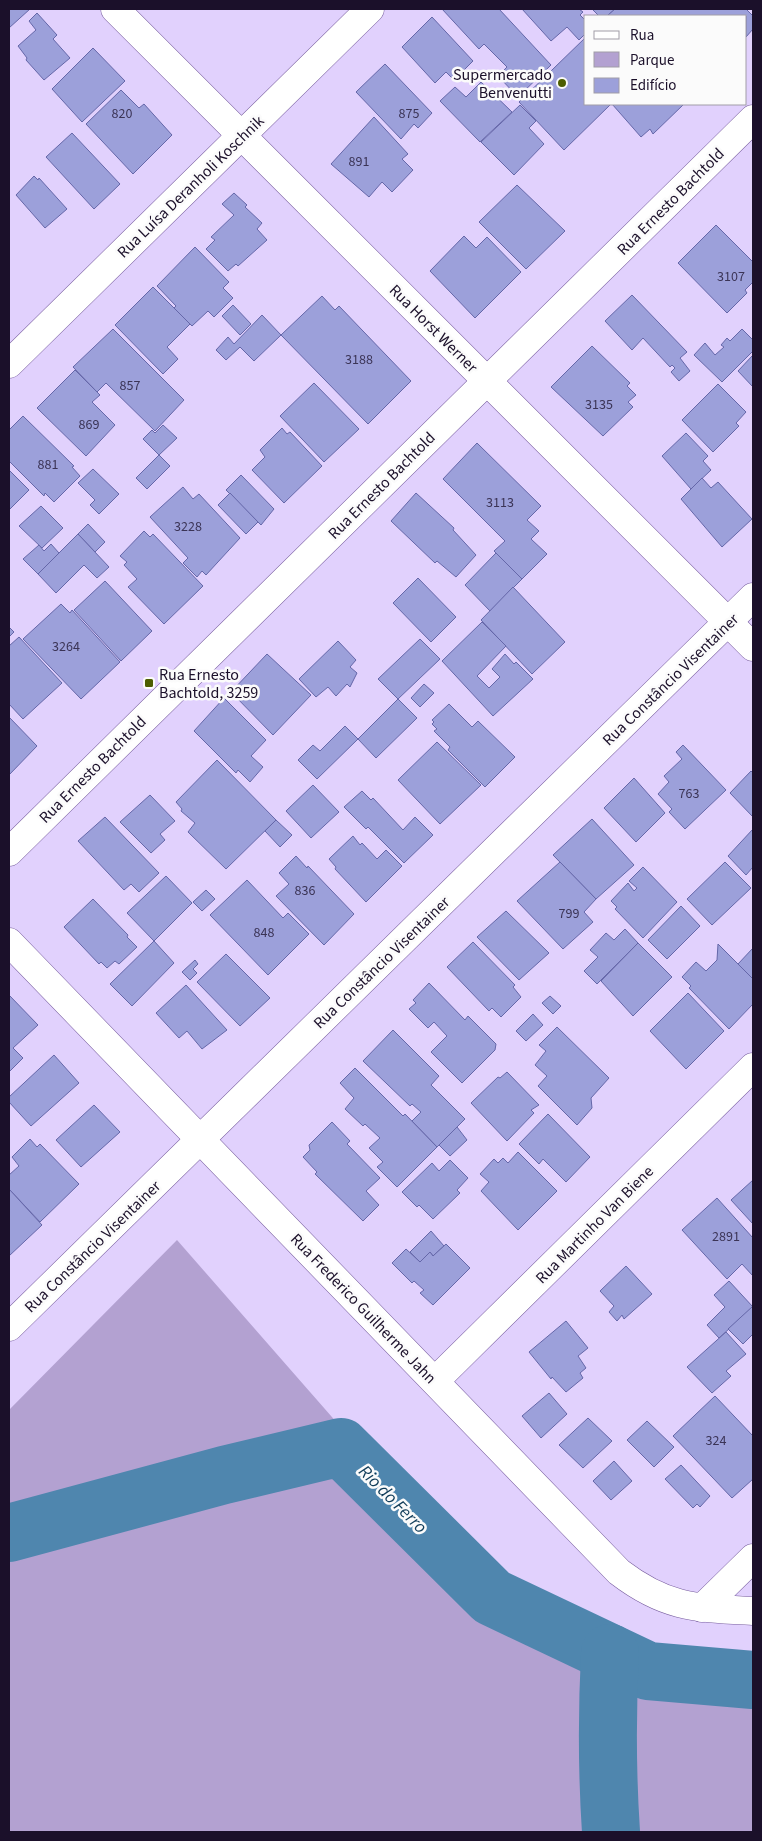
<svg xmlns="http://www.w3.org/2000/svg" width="762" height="1841" font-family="'Source Sans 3',sans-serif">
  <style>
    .green { fill: #b3a1d1 }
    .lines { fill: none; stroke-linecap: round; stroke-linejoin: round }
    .river { stroke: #4f86ae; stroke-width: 58 }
    .building { fill: #9ca0da; stroke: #6567a9 }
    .minor-casing { stroke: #775d9e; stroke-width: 29 }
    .tertiary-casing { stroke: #775d9e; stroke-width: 29 }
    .minor { stroke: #fff; stroke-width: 28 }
    .tertiary { stroke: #fff; stroke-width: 28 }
    .poi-dot { fill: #4d5e02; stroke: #fbfbfb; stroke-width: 2 }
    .labels { text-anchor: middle; stroke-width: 5; stroke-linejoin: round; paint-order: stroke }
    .number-label { font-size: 14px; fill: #3b3456 }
    .poi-label { font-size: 16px; fill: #1b102a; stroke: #fbfbfb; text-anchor: end }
    .street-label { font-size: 16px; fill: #1b102a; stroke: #fbfbfb }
    .water-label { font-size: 18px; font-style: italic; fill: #103c59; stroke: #fbfbfb }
  </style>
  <rect width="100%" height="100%" fill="#e1d1fd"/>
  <path class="green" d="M177,1240L479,1585L648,1671L753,1680V1832H9V1410Z"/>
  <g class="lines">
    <g class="river">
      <path d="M9,1533L224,1475L341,1447L492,1597L648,1671L753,1680"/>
      <path d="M610,1653C607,1713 607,1772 611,1832"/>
    </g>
  </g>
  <g class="building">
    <path d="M9,9H30L9,28Z"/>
    <path d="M442,9H499L551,65L518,97L498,76L507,67L484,44L479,49Z"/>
    <path d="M522,9H579L583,12L580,15L586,21V33L579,40L567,27L551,41Z"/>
    <path d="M592,9H615L607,16H599Z"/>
    <path d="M615,9H746L753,16V29L746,37V16H607Z"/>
    <path d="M37,13L57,35L53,39L70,58L44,80L26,60L27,58L18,46L36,30L29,21Z"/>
    <path d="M432,17L473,61L454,80L446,72L435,83L402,47Z"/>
    <path d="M586,37V104H611L564,150L519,102Z"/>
    <path d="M93,48L125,81L82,122L52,89Z"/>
    <path d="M385,64L432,113L418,128L414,124L401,139L356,92Z"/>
    <path d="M481,82L512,112L480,142L440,101L455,87L466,97Z"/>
    <path d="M121,90L139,108L144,104L172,135L133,174L86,124Z"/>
    <path d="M612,104H684L653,134L650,129L641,137Z"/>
    <path d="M520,105L536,121L529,128L544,144L514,175L481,142Z"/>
    <path d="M374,117L408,154L402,159L413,170L392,192L382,182L369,197L331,164Z"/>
    <path d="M72,133L120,184L94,209L46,157Z"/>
    <path d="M34,176L38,180L39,178L67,209L45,228L16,195Z"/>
    <path d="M517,185L565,231L526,269L479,222Z"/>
    <path d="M234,193L247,205L245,207L262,223L257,229L267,240L238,266L236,264L228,271L206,249L215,240L211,237L234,215L222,204Z"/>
    <path d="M716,225L753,262V282L745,290L747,293L727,313L678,263Z"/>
    <path d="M464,236L476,248L487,237L521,272L475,318L430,271Z"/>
    <path d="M195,247L229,282L223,288L233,298L214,317L208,311L192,326L174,308L176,306L157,286Z"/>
    <path d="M153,287L190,324L167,347L178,359L163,374L115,325Z"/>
    <path d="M632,295L687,352L680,358L690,371L679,381L671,372L675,368L672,365L670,367L643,338L632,350L605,321Z"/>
    <path d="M322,296L335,310L339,306L411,381L368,424L281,335Z"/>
    <path d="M233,305L251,324L240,335L222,316Z"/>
    <path d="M262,315L281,335L254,361L240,347L226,360L216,350L228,337L234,344Z"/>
    <path d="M113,329L184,400L155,431L106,383L97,392L73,367Z"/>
    <path d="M742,329L753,340V351L722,382L694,355L705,343L715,355L724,347L721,345L727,338L730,341Z"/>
    <path d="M592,346L630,383L627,386L636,395L628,402L633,407L603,436L551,387Z"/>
    <path d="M753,355V387L738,371Z"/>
    <path d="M75,370L100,395L92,402L115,425L86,456L37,408Z"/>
    <path d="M314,383L359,429L324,462L280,416Z"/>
    <path d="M718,384L746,412L736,423L739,426L713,452L682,420Z"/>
    <path d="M23,416L74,466L72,467L80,476L54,502L45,493L44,496L9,461V430Z"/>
    <path d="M163,425L177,438L159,455L143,439L152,430L155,433Z"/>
    <path d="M282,428L287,434L290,432L322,466L284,503L252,470L265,457L260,450Z"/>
    <path d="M686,433L708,456L703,461L711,470L691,489L662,456Z"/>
    <path d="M477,443L541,506L527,520L539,531L531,539L547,554L522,579L494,551L505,541L443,479Z"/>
    <path d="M159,455L170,466L147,489L136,478Z"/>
    <path d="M93,469L119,494L99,514L90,505L95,500L78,483Z"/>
    <path d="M9,470L29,490L9,510Z"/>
    <path d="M241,475L274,509L261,525L226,490Z"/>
    <path d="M702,478L711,488L718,482L752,519L722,547L681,499Z"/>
    <path d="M183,487L193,499L199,494L240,538L206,575L202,571L197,577L183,563L188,558L150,517Z"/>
    <path d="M230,493L258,522L246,534L218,505Z"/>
    <path d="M416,493L454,528L453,530L476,555L456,577L437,561L435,563L391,521Z"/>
    <path d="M41,506L63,528L42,548L19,526Z"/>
    <path d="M88,524L105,542L95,552L78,534Z"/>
    <path d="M144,531L150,537L153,534L203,586L164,624L128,587L137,579L124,565L127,562L120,556Z"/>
    <path d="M78,534L109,567L97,578L84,565L56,593L38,574Z"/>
    <path d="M51,544L59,553L38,574L23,559L39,545L44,551Z"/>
    <path d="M496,553L522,579L490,611L465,585Z"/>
    <path d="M418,578L456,617L431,642L393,603Z"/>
    <path d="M105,581L152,631L121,661L74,610Z"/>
    <path d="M513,587L565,642L532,674L481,620Z"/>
    <path d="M61,604L70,613L72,610L120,662L81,699L23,639Z"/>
    <path d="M482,622L506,646L477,676L489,688L500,677L492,669L505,654L514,664L516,662L533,679L493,716L442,661Z"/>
    <path d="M9,627L14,632L9,637Z"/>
    <path d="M19,637L62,683L23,719L9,704V646Z"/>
    <path d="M420,639L440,659L398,699L378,679Z"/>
    <path d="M338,641L356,660L350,667L357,673L350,687L347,684L336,696L328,687L316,697L299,679Z"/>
    <path d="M267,654L311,695L273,735L231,692Z"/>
    <path d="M424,684L434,693L420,707L411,698Z"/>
    <path d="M224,698L266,740L251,756L263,767L250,782L238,770L236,773L194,731Z"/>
    <path d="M398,699L417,718L376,758L358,739Z"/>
    <path d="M449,704L472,727L478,721L515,757L485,787L448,750L450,747L434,731L437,729L432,724L434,722L432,720Z"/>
    <path d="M9,717L37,746L9,775Z"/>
    <path d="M345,726L358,739L317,779L298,760L313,745L320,751Z"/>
    <path d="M437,742L481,785L440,824L398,780Z"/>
    <path d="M683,745L726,790L685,829L669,812L672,809L658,794L669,782L664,776L682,759L676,752Z"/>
    <path d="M217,760L276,820L226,869L188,832L195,823L181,811L182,809L176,802Z"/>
    <path d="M751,771L753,773V817L730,793Z"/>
    <path d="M634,778L665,813L636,842L604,808Z"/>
    <path d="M313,785L339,812L311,838L286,811Z"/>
    <path d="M362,791L371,800L373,798L403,830L415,817L433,835L404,863L368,827L366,829L344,807Z"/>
    <path d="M150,795L175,821L160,834L165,840L151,853L120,822Z"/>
    <path d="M105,817L159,873L139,892L131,884L124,890L78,841Z"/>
    <path d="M592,819L634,865L596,899L553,855Z"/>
    <path d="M276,820L292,835L280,847L265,831Z"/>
    <path d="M753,829V867L746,875L728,856Z"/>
    <path d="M353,836L360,845L362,843L377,859L386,850L402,866L366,902L335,869L336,867L329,859Z"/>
    <path d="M296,856L307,868L308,866L354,914L324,945L276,896L289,884L279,873Z"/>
    <path d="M560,862L596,899L584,912L593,922L563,949L517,901Z"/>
    <path d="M725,862L751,888L712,925L687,899Z"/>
    <path d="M643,867L677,902L643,938L615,909L617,907L611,901L628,883L634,891L637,888L629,881Z"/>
    <path d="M166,876L192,903L154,941L127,913Z"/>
    <path d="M247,880L283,918L288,913L309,934L268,975L210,915Z"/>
    <path d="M206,890L215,899L202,911L193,902Z"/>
    <path d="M93,899L128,935L127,937L137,947L119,964L115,961L107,968L101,962L99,964L64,927Z"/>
    <path d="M681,906L700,926L667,959L648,940Z"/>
    <path d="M506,911L549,953L519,980L477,937Z"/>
    <path d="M625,929L638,943L597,984L584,971L598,957L590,950L606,933L614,940Z"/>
    <path d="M154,941L174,963L132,1006L110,984Z"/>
    <path d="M473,942L515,985L513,987L521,997L501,1017L492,1008L489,1011L447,967Z"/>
    <path d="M638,943L672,977L633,1016L601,981Z"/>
    <path d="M718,944L753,979V1004L729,1029L689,988L691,986L682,977L696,962L706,971L717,960Z"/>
    <path d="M753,948V979L738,964Z"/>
    <path d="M226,954L270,998L240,1026L197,982Z"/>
    <path d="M195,960L198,964L193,969L197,973L190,980L182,972Z"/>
    <path d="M429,983L465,1020L468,1016L496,1044L495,1050L462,1083L431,1052L447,1036L434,1022L428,1028L409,1009L416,1003L413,1000Z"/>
    <path d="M186,985L227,1030L202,1049L187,1031L179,1038L156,1013Z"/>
    <path d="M688,993L724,1031L686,1069L650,1031Z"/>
    <path d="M9,995L38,1025L13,1048L23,1058L9,1072Z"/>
    <path d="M550,996L561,1006L553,1014L542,1003Z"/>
    <path d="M533,1014L543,1025L526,1041L516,1031Z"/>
    <path d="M557,1027L609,1078L591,1098L592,1108L577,1125L538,1086L547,1076L535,1065L546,1051L539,1045Z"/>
    <path d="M393,1030L439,1076L431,1085L465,1119L437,1147L412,1121L421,1112L412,1104L410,1106L363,1061Z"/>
    <path d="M54,1055L79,1083L31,1126L9,1102V1097Z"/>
    <path d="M355,1068L403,1116L405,1114L437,1147L397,1187L377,1167L383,1162L369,1148L380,1138L365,1124L363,1126L345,1109L354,1098L340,1083Z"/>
    <path d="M507,1072L539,1105L531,1110L534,1113L507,1141L471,1103L498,1077L500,1078Z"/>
    <path d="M94,1105L120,1132L81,1167L56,1140Z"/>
    <path d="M548,1114L590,1157L566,1182L543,1159L539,1164L519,1144Z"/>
    <path d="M332,1122L350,1141L347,1144L380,1178L366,1191L379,1205L363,1221L315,1174L317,1172L303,1157L310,1150L309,1145Z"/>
    <path d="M457,1127L467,1140L450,1156L439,1145Z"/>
    <path d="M30,1139L37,1147L40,1144L79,1184L40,1222L9,1189V1175L19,1166L12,1157Z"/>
    <path d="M518,1152L557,1191L518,1230L481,1191L489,1182L480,1174L494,1159L498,1163L503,1158L508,1163Z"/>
    <path d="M450,1160L468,1178L457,1190L460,1193L433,1219L419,1205L417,1207L402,1192L432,1163L439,1171Z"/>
    <path d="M753,1180V1224L731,1200Z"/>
    <path d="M9,1189L42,1225L9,1256Z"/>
    <path d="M717,1198L753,1238V1276L742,1264L727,1279L682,1230Z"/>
    <path d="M431,1231L444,1246L433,1256L430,1252L420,1262L410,1252Z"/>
    <path d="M446,1244L470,1268L433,1305L420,1293L424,1290L414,1281L412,1283L392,1263L406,1249L420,1262L430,1252L433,1256Z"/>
    <path d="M626,1266L652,1294L624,1319L622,1315L617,1321L609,1312L614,1306L600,1291Z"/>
    <path d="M729,1281L753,1307L719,1338L707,1325L725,1307L714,1295Z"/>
    <path d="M753,1306V1334L743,1344L728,1329Z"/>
    <path d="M566,1321L588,1348L578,1356L586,1368L580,1373L583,1378L566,1392L552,1377L551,1379L529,1352Z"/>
    <path d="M726,1332L746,1354L726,1371L731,1376L712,1393L687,1367Z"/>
    <path d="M549,1393L567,1414L541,1438L522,1416Z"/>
    <path d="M715,1396L753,1436V1479L732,1498L673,1436Z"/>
    <path d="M588,1418L612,1441L583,1468L559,1445Z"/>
    <path d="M647,1421L674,1447L654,1467L627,1440Z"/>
    <path d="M614,1461L632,1481L611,1500L593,1481Z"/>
    <path d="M681,1465L710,1496L700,1507L697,1504L693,1508L665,1479Z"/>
  </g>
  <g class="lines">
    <defs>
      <g id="minor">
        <path d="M115,9L753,647"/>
        <path d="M9,364L370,9"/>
        <path d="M9,942L619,1572C666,1608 696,1608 753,1611"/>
        <path d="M435,1381L753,1067"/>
        <path d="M702,1608L753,1558"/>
      </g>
      <g id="tertiary">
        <path d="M9,852L753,119"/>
        <path d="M9,1327L753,597"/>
      </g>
    </defs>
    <use href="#minor" class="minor-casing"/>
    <use href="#tertiary" class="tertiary-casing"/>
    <use href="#minor" class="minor"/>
    <use href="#tertiary" class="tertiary"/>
  </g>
  <g class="poi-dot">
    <circle cx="562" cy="83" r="5"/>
    <rect x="144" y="678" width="10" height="10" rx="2.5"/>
  </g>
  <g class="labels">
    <g class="number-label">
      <text x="122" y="118">820</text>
      <text x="409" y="118">875</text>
      <text x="359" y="166">891</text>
      <text x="731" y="281">3107</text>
      <text x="359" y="364">3188</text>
      <text x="130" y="390">857</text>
      <text x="599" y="409">3135</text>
      <text x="89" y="429">869</text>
      <text x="48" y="469">881</text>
      <text x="500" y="507">3113</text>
      <text x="188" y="531">3228</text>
      <text x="66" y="651">3264</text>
      <text x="689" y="798">763</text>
      <text x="305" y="895">836</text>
      <text x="569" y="918">799</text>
      <text x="264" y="937">848</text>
      <text x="726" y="1241">2891</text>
      <text x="716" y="1445">324</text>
    </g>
    <g class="poi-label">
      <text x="552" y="80">Supermercado<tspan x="552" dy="18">Benvenutti</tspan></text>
      <text x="159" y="680" text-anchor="start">Rua Ernesto<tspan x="159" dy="18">Bachtold, 3259</tspan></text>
    </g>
    <g class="street-label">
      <text transform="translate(190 186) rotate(-44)" y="6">Rua Luísa Deranholi Koschnik</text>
      <text transform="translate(670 201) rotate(-45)" y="6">Rua Ernesto Bachtold</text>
      <text transform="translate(434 328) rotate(45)" y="6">Rua Horst Werner</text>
      <text transform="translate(381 485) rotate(-45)" y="6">Rua Ernesto Bachtold</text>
      <text transform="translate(670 679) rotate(-44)" y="6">Rua Constâncio Visentainer</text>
      <text transform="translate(92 769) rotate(-45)" y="6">Rua Ernesto Bachtold</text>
      <text transform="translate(381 962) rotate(-44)" y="6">Rua Constâncio Visentainer</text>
      <text transform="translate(594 1224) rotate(-45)" y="6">Rua Martinho Van Biene</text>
      <text transform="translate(92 1246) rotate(-44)" y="6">Rua Constâncio Visentainer</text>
      <text transform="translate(364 1308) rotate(46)" y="6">Rua Frederico Guilherme Jahn</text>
    </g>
    <g class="water-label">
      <text transform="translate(393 1499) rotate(45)" y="6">Rio do Ferro</text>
    </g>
  </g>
  <rect width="762" height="1841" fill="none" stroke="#1b102a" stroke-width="20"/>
  <rect x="584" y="15" width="162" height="90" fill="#fbfbfb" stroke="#a19da7"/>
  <rect x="594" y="31" width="25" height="8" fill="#ffffff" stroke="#a19da7"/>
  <text x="630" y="40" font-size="15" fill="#1b102a">Rua</text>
  <rect x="594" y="52" width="25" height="15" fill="#b3a1d1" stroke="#a19da7"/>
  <text x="630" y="65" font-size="15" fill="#1b102a">Parque</text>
  <rect x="594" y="78" width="25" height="15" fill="#9ca0da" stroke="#a19da7"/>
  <text x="630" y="90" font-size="15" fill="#1b102a">Edifício</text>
</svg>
